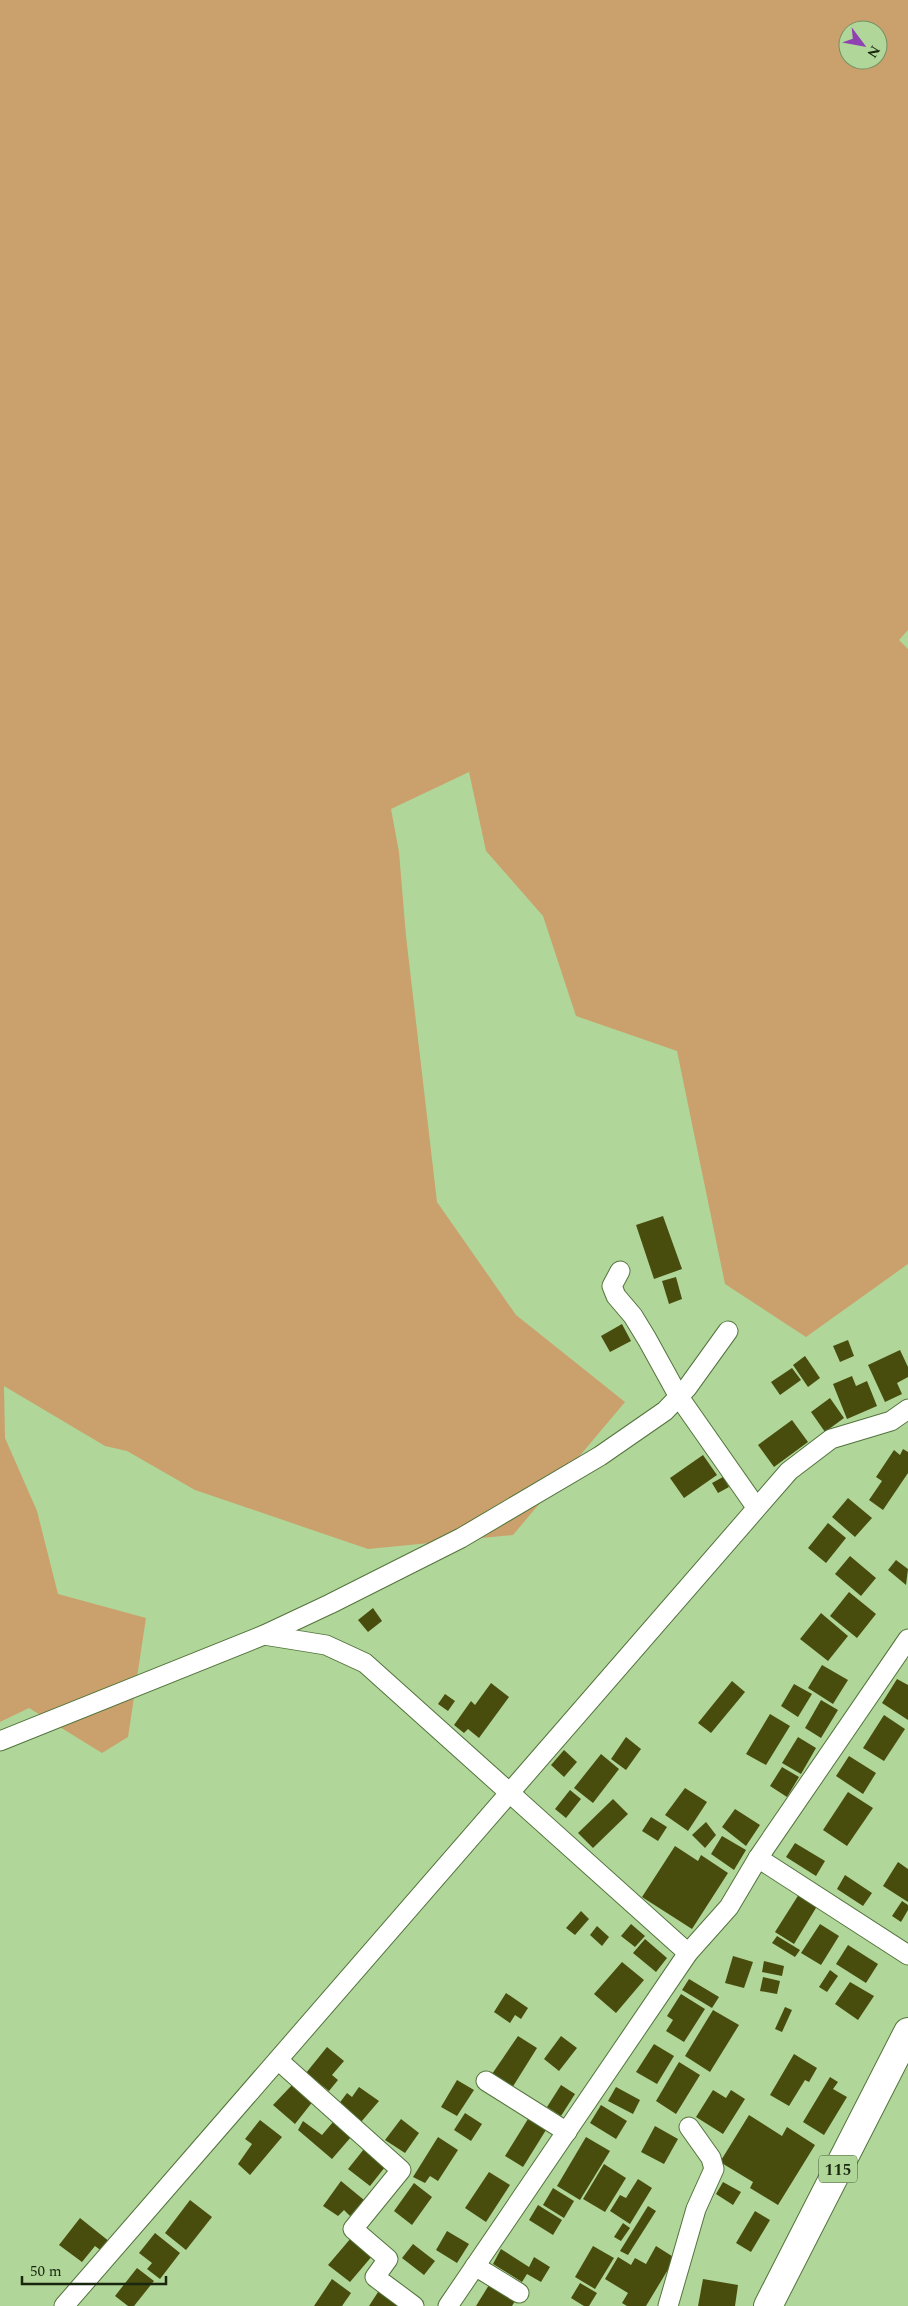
<svg xmlns="http://www.w3.org/2000/svg" width="908" height="2306" font-family="Spectral,serif">
  <style>
    .green { fill: #caa16c; fill-rule: evenodd }
    .building { fill: #484d0d }
    .lines { fill: none; stroke-linecap: round; stroke-linejoin: round }
    .minor-casing { stroke: #53743c; stroke-width: 21 }
    .trunk-casing { stroke: #53743c; stroke-width: 30 }
    .minor { stroke: #fff; stroke-width: 19 }
    .trunk { stroke: #fff; stroke-width: 28 }
    .labels { text-anchor: middle; stroke-width: 5; stroke-linejoin: round; paint-order: stroke }
    .shield { fill: #b1d699; stroke: #475c38; stroke-width: 1 }
    .shield-label { font-size: 16px; font-weight: bold; fill: #19270f }
  </style>
  <rect width="100%" height="100%" fill="#b1d699"/>
  <path class="green" d="M0,0H908V630L899,640L908,649V1264L806,1337L725,1284L677,1051L576,1016L543,916L486,851L469,772L391,809L399,852L406,936L437,1202L516,1315L625,1402L513,1535L368,1549L195,1490L127,1451L105,1446L4,1386L5,1438L37,1511L58,1594L146,1618L128,1737L102,1753L29,1708L0,1722ZM848,30H878V60H848Z"/>
  <g class="building">
    <path d="M663,1216L682,1269L654,1279L636,1225Z"/>
    <path d="M676,1277L682,1299L669,1304L662,1281Z"/>
    <path d="M622,1324L631,1341L610,1352L601,1336Z"/>
    <path d="M848,1340L854,1356L840,1362L833,1346Z"/>
    <path d="M900,1350L908,1367V1377L897,1383L902,1394L885,1402L868,1365Z"/>
    <path d="M805,1356L820,1378L808,1387L793,1365Z"/>
    <path d="M792,1368L801,1380L780,1395L771,1382Z"/>
    <path d="M852,1376L856,1386L867,1381L877,1406L847,1419L833,1384Z"/>
    <path d="M830,1398L844,1418L825,1432L811,1412Z"/>
    <path d="M792,1420L808,1442L774,1467L758,1445Z"/>
    <path d="M903,1449L908,1452V1473L883,1510L869,1500L882,1481L876,1477L894,1450L900,1455Z"/>
    <path d="M703,1455L717,1475L684,1498L670,1478Z"/>
    <path d="M723,1477L729,1487L718,1493L712,1483Z"/>
    <path d="M848,1498L872,1518L855,1537L832,1517Z"/>
    <path d="M828,1523L846,1538L826,1563L808,1548Z"/>
    <path d="M850,1556L876,1578L861,1596L835,1574Z"/>
    <path d="M896,1560L908,1569L906,1585L888,1570Z"/>
    <path d="M849,1592L876,1614L857,1638L830,1616Z"/>
    <path d="M373,1608L382,1621L368,1632L358,1620Z"/>
    <path d="M821,1613L848,1636L828,1661L800,1639Z"/>
    <path d="M822,1665L848,1680L833,1704L808,1688Z"/>
    <path d="M897,1679L908,1685V1720L882,1703Z"/>
    <path d="M732,1681L745,1692L711,1733L698,1723Z"/>
    <path d="M491,1683L509,1697L479,1738L468,1729L464,1733L454,1725L471,1701L475,1705Z"/>
    <path d="M794,1684L812,1694L798,1717L781,1706Z"/>
    <path d="M445,1694L455,1701L448,1711L438,1704Z"/>
    <path d="M821,1700L838,1710L821,1738L805,1728Z"/>
    <path d="M770,1714L790,1726L766,1765L746,1754Z"/>
    <path d="M884,1715L905,1729L884,1761L863,1748Z"/>
    <path d="M626,1737L641,1749L626,1770L611,1759Z"/>
    <path d="M798,1737L816,1748L801,1774L782,1763Z"/>
    <path d="M564,1750L577,1762L564,1777L551,1765Z"/>
    <path d="M601,1754L619,1769L593,1803L574,1788Z"/>
    <path d="M849,1756L876,1773L863,1794L836,1776Z"/>
    <path d="M782,1767L799,1777L787,1797L770,1786Z"/>
    <path d="M685,1788L707,1802L688,1831L665,1815Z"/>
    <path d="M570,1790L581,1799L566,1818L555,1809Z"/>
    <path d="M848,1792L873,1808L847,1846L823,1830Z"/>
    <path d="M613,1799L628,1814L593,1848L578,1833Z"/>
    <path d="M735,1809L760,1825L746,1846L722,1827Z"/>
    <path d="M651,1817L667,1827L658,1841L642,1831Z"/>
    <path d="M706,1822L716,1835L705,1848L692,1835Z"/>
    <path d="M722,1836L746,1850L734,1870L711,1854Z"/>
    <path d="M795,1843L825,1861L816,1876L786,1857Z"/>
    <path d="M675,1846L698,1861L701,1855L728,1873L692,1929L642,1897Z"/>
    <path d="M898,1862L908,1869V1902L883,1886Z"/>
    <path d="M845,1875L872,1893L863,1906L837,1889Z"/>
    <path d="M801,1891L819,1903L794,1944L775,1932Z"/>
    <path d="M902,1901L908,1905V1910L901,1922L892,1916Z"/>
    <path d="M581,1911L589,1919L575,1935L566,1928Z"/>
    <path d="M631,1924L645,1936L635,1947L621,1936Z"/>
    <path d="M820,1924L839,1936L821,1965L801,1953Z"/>
    <path d="M597,1926L609,1937L602,1946L590,1935Z"/>
    <path d="M777,1936L800,1950L795,1957L772,1943Z"/>
    <path d="M645,1939L667,1958L656,1972L633,1953Z"/>
    <path d="M848,1945L878,1964L866,1983L836,1964Z"/>
    <path d="M733,1956L753,1962L744,1988L725,1983Z"/>
    <path d="M764,1961L784,1966L782,1976L762,1972Z"/>
    <path d="M622,1962L644,1980L616,2013L594,1994Z"/>
    <path d="M830,1970L838,1976L827,1992L819,1987Z"/>
    <path d="M763,1977L780,1981L777,1994L760,1991Z"/>
    <path d="M689,1979L719,1997L712,2008L682,1990Z"/>
    <path d="M850,1982L874,1996L858,2020L835,2004Z"/>
    <path d="M506,1993L528,2008L521,2019L515,2015L510,2023L494,2012Z"/>
    <path d="M681,1994L705,2009L684,2042L666,2031L673,2020L667,2016Z"/>
    <path d="M785,2007L792,2010L782,2032L775,2029Z"/>
    <path d="M713,2010L739,2025L710,2072L685,2056Z"/>
    <path d="M518,2036L537,2048L512,2088L492,2074Z"/>
    <path d="M561,2036L577,2048L559,2071L544,2059Z"/>
    <path d="M654,2044L674,2056L657,2084L636,2072Z"/>
    <path d="M327,2047L344,2061L332,2075L338,2080L329,2091L306,2073Z"/>
    <path d="M794,2054L817,2068L809,2082L805,2080L789,2106L770,2095Z"/>
    <path d="M679,2062L700,2075L676,2114L656,2101Z"/>
    <path d="M830,2077L838,2082L833,2089L847,2097L824,2135L803,2122Z"/>
    <path d="M457,2080L474,2090L457,2116L441,2107Z"/>
    <path d="M292,2085L314,2100L295,2124L273,2105Z"/>
    <path d="M561,2085L575,2094L561,2116L547,2107Z"/>
    <path d="M359,2087L379,2101L361,2122L338,2105L347,2093L352,2097Z"/>
    <path d="M616,2087L640,2100L633,2114L608,2101Z"/>
    <path d="M713,2090L726,2098L731,2090L745,2099L723,2134L696,2117Z"/>
    <path d="M601,2105L627,2121L616,2139L590,2123Z"/>
    <path d="M465,2113L482,2124L471,2141L454,2130Z"/>
    <path d="M749,2115L782,2136L787,2127L815,2145L778,2205L750,2188L753,2182L720,2162Z"/>
    <path d="M401,2119L419,2133L405,2153L385,2140Z"/>
    <path d="M528,2119L546,2130L523,2167L505,2156Z"/>
    <path d="M260,2120L282,2137L250,2175L238,2164L252,2144L245,2139Z"/>
    <path d="M303,2121L322,2135L333,2122L351,2137L332,2159L298,2130Z"/>
    <path d="M655,2126L678,2139L664,2164L641,2152Z"/>
    <path d="M438,2137L458,2150L438,2181L430,2176L425,2183L413,2177Z"/>
    <path d="M586,2137L610,2151L580,2200L557,2186Z"/>
    <path d="M364,2149L385,2167L370,2186L348,2169Z"/>
    <path d="M604,2164L626,2178L605,2212L583,2199Z"/>
    <path d="M489,2172L510,2185L486,2222L465,2208Z"/>
    <path d="M638,2179L652,2188L630,2224L610,2211L620,2195L626,2198Z"/>
    <path d="M341,2181L364,2200L350,2216L344,2210L338,2216L323,2206Z"/>
    <path d="M723,2182L741,2192L733,2205L716,2194Z"/>
    <path d="M414,2183L432,2197L412,2225L394,2211Z"/>
    <path d="M553,2188L574,2201L564,2218L543,2205Z"/>
    <path d="M190,2200L212,2217L186,2250L165,2233Z"/>
    <path d="M538,2205L562,2220L553,2235L529,2220Z"/>
    <path d="M648,2206L656,2211L628,2255L620,2251Z"/>
    <path d="M755,2211L770,2220L751,2252L736,2243Z"/>
    <path d="M80,2218L110,2242L103,2252L95,2246L82,2262L59,2245Z"/>
    <path d="M623,2223L630,2228L621,2241L614,2237Z"/>
    <path d="M447,2231L469,2244L457,2263L436,2250Z"/>
    <path d="M155,2233L180,2253L160,2279L147,2269L152,2263L139,2253Z"/>
    <path d="M351,2238L373,2255L350,2282L328,2265Z"/>
    <path d="M413,2244L435,2261L424,2275L402,2258Z"/>
    <path d="M593,2246L614,2258L595,2289L575,2277Z"/>
    <path d="M656,2246L675,2258L646,2306H627L622,2303L628,2293L605,2279L618,2257L631,2265L635,2258L646,2264Z"/>
    <path d="M501,2249L529,2267L534,2257L550,2267L541,2282L527,2274L522,2282L493,2264Z"/>
    <path d="M137,2268L154,2281L134,2306H128L115,2296Z"/>
    <path d="M332,2279L351,2293L342,2306H314Z"/>
    <path d="M703,2279L738,2285L735,2306H698Z"/>
    <path d="M580,2283L597,2293L589,2306H584L571,2298Z"/>
    <path d="M489,2285L515,2301L512,2306H476Z"/>
    <path d="M380,2289L402,2306H369Z"/>
  </g>
  <g class="lines">
    <defs>
      <g id="minor">
        <path d="M620,1271L612,1286L616,1296L633,1316L647,1339L679,1397L756,1507"/>
        <path d="M264,1635L330,1604L461,1538L600,1456L665,1411L687,1388L728,1331"/>
        <path d="M0,1741L264,1635L326,1645L365,1663L688,1953"/>
        <path d="M758,1858L908,1955"/>
        <path d="M278,2060L401,2170L353,2229L388,2259L375,2277L414,2306"/>
        <path d="M486,2081L567,2132"/>
        <path d="M475,2266L519,2293"/>
        <path d="M64,2306L789,1471L831,1439L891,1421L908,1409"/>
        <path d="M448,2306L688,1953L729,1907L758,1858L908,1639"/>
        <path d="M668,2306L696,2209L714,2169L711,2158L689,2127"/>
      </g>
      <path id="trunk" d="M768,2306L908,2032"/>
    </defs>
    <use href="#minor" class="minor-casing"/>
    <use href="#trunk" class="trunk-casing"/>
    <use href="#minor" class="minor"/>
    <use href="#trunk" class="trunk"/>
  </g>
  <g class="labels">
    <rect class="shield" x="819" y="2155.5" width="38" height="27" rx="4"/>
    <g class="shield-label">
      <text x="838" y="2175">115</text>
    </g>
  </g>
  <g transform="translate(863 45) rotate(122)"><circle r="24" fill="#b1d699" stroke="#749062"/>
  <path d="M0-4L9 19L0 12L-9 19Z" fill="#8f41b2"/>
  <text y="-8" font-size="14" font-weight="bold" text-anchor="middle" fill="#19270f">N</text>
  </g>
  <path d="M22 2276v8h144v-8" fill="none" stroke="#19270f" stroke-width="2.5"/>
  <text x="30" y="2276" font-size="15" fill="#19270f" stroke="#b1d699" stroke-width="4" paint-order="stroke">50 m</text>
</svg>
